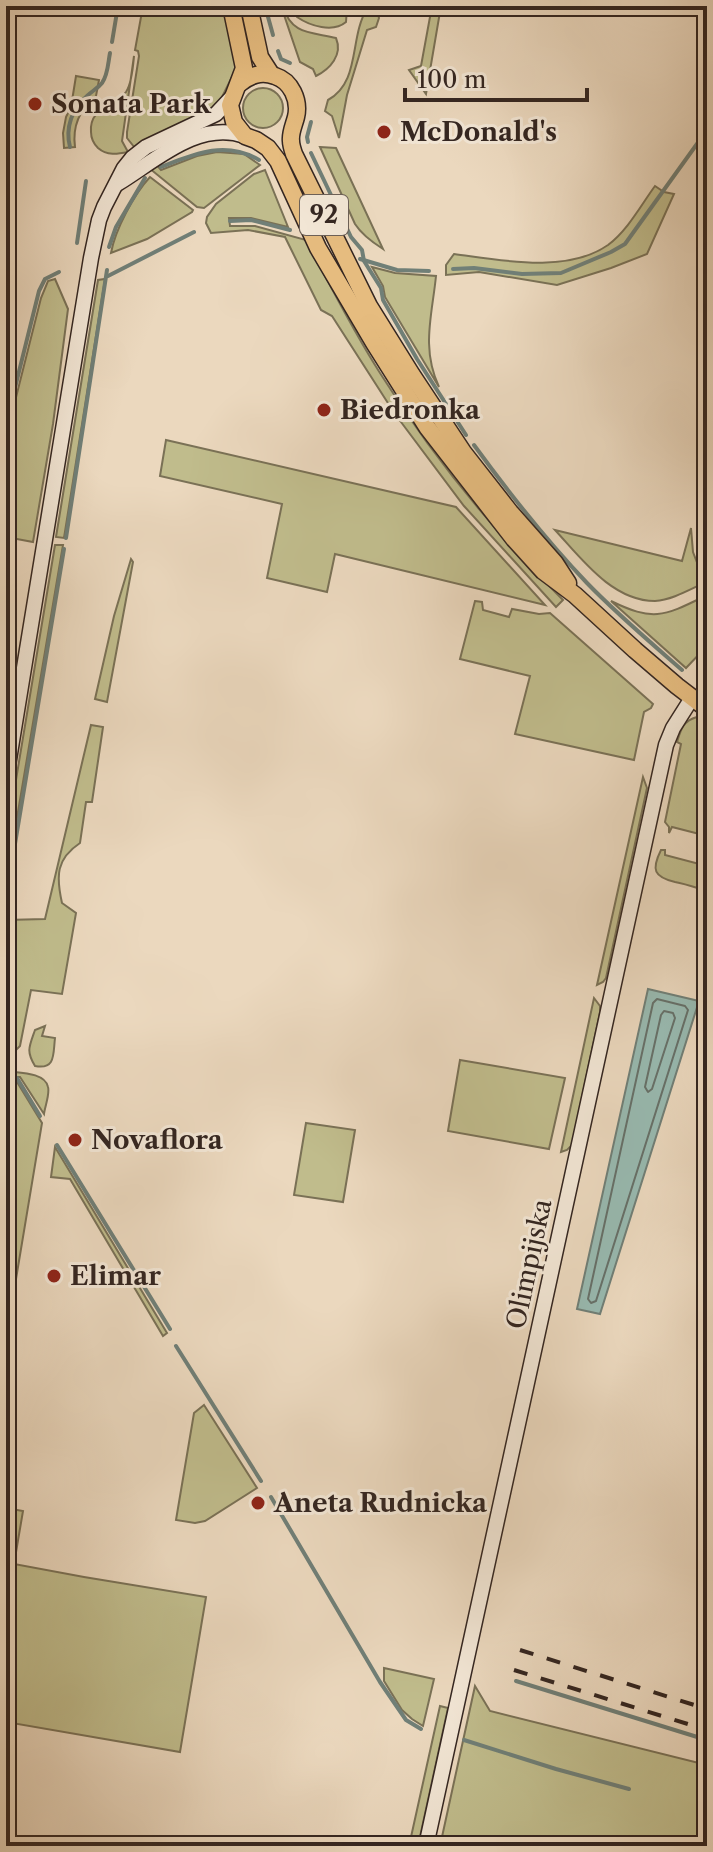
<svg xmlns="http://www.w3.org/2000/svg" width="713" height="1852" font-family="'Libre Caslon Text',serif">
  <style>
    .green { fill: #c0bc8c; stroke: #7a7156; stroke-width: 2 }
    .water { fill: #98bab1; stroke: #707f77; stroke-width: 2 }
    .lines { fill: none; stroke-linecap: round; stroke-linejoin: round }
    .shore { stroke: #667069; stroke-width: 2 }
    .stream { stroke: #707f77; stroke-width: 4 }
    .secondary-casing { stroke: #342621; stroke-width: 17 }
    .primary-casing { stroke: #342621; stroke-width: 19 }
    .secondary { stroke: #f2e6d5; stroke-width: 14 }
    .primary { stroke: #e6bc7f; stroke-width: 16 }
    .rail { stroke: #342621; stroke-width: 4; stroke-dasharray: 14 14; stroke-linecap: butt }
    .poi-dot { fill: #8f2418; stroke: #f2e6d5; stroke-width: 3 }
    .labels { text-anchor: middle; stroke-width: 6; stroke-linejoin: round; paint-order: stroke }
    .shield { fill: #f2e6d5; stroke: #6d6057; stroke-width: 2 }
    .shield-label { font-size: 24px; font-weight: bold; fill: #342621 }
    .poi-label { font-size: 26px; font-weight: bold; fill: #342621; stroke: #f2e6d5; text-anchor: start }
    .street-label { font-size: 26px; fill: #342621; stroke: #f2e6d5 }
  </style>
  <rect width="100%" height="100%" fill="#ebd8be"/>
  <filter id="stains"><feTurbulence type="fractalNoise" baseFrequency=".0025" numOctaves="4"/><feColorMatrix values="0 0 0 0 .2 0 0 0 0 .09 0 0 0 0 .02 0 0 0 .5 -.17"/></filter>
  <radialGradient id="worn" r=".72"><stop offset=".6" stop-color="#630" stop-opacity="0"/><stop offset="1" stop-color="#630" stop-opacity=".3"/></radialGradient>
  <g class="green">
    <path d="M143,6H225L235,51L236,69L219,103L216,107L135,148L127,138V132L139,56L138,51L135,50Z"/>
    <path d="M281,6H283C291,35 311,32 336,38C343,55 330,69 316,76L313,69L300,62Z"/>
    <path d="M334,6L347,7L346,22C333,33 310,26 297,17L296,13L299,7L331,14Z"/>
    <path d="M432,6H441L426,94L409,70L421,66Z"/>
    <path d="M367,9L377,11L379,18L376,27L367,30L347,95L339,138L332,116L325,111L328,100C361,82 349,37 367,9Z"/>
    <path d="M134,56L122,141L128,152C118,154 107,156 98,148C94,144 91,138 91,132C89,107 115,107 126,92C132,83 133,67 134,56Z"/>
    <path d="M76,76L99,80L96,96C80,109 72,125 75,147L64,148L63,133L66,117L71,107Z"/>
    <circle cx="263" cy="108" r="20"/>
    <path d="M320,147L336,148L383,249C372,242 362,235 355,224Z"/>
    <path d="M217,152L244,154L260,165L204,208L197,207L149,168L156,164L161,170L197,156Z"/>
    <path d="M265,170L288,227L251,218H229L230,226H255L306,240C330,285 353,331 380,373C432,456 494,532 563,600L556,607L464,506L395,414L332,316L321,310L285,237L248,230L211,233L206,223L207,217L216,204L254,174Z"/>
    <path d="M150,177L193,210L192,212L147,239L111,253C115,230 134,194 150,177Z"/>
    <path d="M655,186L664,192L674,194L647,254L611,268L557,285L479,272L446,275V265L454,254C500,260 567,274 608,245C628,230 641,205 655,186Z"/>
    <path d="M372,267L395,273L436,276C432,316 421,348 439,387L385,297L383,286Z"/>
    <path d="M55,279L68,309L53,424L33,542L6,537V437L41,298L48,281Z"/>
    <path d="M105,279L64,538L56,537L98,280Z"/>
    <path d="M166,440L456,507L545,605L335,554L327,592L267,578L282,504L160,476Z"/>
    <path d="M691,528L693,552L703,578L702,584C687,591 671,600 655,601C612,601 581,558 555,530L682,561Z"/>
    <path d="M55,545H63L6,883V840Z"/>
    <path d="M131,559L133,562L107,702L95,699L114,616Z"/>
    <path d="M703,597H707V651L703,650L686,668L611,601C652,621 663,617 703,597Z"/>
    <path d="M475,601L482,602L483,610L509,617L512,609L539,614L550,613L653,704L651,708L644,712L634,760L515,734L530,676L460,659Z"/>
    <path d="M697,717L707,725V836L672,827L669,833V827L665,822L681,744L677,742C681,729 683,721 697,717Z"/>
    <path d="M91,725L103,727L92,802H86L80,843C56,859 56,876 62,903L76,913L62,994L31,990L20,1046L8,1058L6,1055V920L45,919Z"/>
    <path d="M643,777L647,788L606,978L603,982L597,985Z"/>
    <path d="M661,850H665V855L707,866V891C697,888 686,884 675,882C654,877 651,870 661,850Z"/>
    <path d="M594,998L600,1006V1012L572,1145L567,1150L561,1152Z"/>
    <path d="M45,1026L42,1036L55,1038C53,1054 56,1070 35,1066C26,1051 29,1047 35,1030Z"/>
    <path d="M460,1060L565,1078L549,1149L448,1131Z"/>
    <path d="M6,1071C18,1073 45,1072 48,1087C50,1094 45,1106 44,1114L20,1077H14L42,1123L11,1309L8,1312L6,1324Z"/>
    <path d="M306,1123L355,1130L343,1202L294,1195Z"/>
    <path d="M55,1147L167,1333L163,1336L70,1179L51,1177Z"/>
    <path d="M204,1405L257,1488L205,1521L195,1523L176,1520L194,1413Z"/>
    <path d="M6,1508L23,1511L14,1564L84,1577L206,1597L180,1752L6,1722Z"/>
    <path d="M384,1668L434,1679L423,1726L412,1719L402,1710L384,1681Z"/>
    <path d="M475,1686L490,1711L707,1765V1846H440Z"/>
    <path d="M440,1706L448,1708L418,1846H409Z"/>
  </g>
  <path class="water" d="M648,989L699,1001L600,1314L577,1309Z"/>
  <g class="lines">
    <g class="shore">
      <path d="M657,999L685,1006L688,1010L596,1301L591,1303L588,1299L653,1003Z"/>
      <path d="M664,1011L673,1013L675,1018L652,1089L648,1092L645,1087L661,1015Z"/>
    </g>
    <g class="stream">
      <path d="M265,6L273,35"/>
      <path d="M112,42L118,6"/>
      <path d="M278,51L281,59L290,63"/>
      <path d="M308,142L307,137L311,122"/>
      <path d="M70,147C65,128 72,108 87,96C92,91 98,88 102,83C108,75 108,63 110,53"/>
      <path d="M311,153L351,237L362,250L364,261L381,288L383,300L417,359L466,435"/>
      <path d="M161,167C194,154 225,140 259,160"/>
      <path d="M230,221L251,220L290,230"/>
      <path d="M77,243L86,181"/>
      <path d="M109,247L116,227L145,178"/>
      <path d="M360,259L397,270L429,271"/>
      <path d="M453,269L474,268L522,274L561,273L611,252L625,244L707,130"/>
      <path d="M108,276L194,232"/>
      <path d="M6,424L39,291L45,279L59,272"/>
      <path d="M474,445C509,493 546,540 587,583C617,614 650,642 682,670"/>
      <path d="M66,538L107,270"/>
      <path d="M6,898L64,549"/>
      <path d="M17,1078L40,1116"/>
      <path d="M57,1145L170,1329"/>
      <path d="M176,1346L261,1481"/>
      <path d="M271,1497L380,1682L406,1720L421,1729"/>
      <path d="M516,1681L707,1740"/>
      <path d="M464,1740L556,1769L629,1789"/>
    </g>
    <defs>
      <g id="secondary">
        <path d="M117,184C154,162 198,119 245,136"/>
        <path d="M6,778L91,258L99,220L104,207L124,168L132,158L146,147L216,114L232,97"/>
        <path d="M426,1846L666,745L673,728L692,698"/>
      </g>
      <g id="primary">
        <path d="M231,6L244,68L230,105L234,122L245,136L256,140L268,148L278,161L318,248L374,343L427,427L514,539L543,571L575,595L635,650L677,686L707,709"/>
        <path d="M249,6L260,57L271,74"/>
        <path d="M239,84C250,75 261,71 275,76C291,81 300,100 296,117C294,125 290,133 291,141C291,144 293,151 294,154L369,306L412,375L463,452L510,512L555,563L568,583"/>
      </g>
    </defs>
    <use href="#secondary" class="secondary-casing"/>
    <use href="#primary" class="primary-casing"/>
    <use href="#secondary" class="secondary"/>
    <use href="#primary" class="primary"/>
    <g class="rail">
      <path d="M520,1650L707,1709"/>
      <path d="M514,1670L707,1730"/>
    </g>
  </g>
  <g class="poi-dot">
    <circle cx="35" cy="104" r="8"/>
    <circle cx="384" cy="132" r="8"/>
    <circle cx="324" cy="410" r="8"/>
    <circle cx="75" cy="1140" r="8"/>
    <circle cx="54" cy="1276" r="8"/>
    <circle cx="258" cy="1503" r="8"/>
  </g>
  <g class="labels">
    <rect class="shield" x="300" y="195" width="48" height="40" rx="6"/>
    <g class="shield-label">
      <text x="324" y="223">92</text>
    </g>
    <g class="poi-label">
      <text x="51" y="113">Sonata Park</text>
      <text x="400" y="141">McDonald's</text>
      <text x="340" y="419">Biedronka</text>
      <text x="91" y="1149">Novaflora</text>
      <text x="70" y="1285">Elimar</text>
      <text x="274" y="1512">Aneta Rudnicka</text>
    </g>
    <g class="street-label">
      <text transform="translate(529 1264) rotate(-78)" y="9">Olimpijska</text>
    </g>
  </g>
  <rect width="713" height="1852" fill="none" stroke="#ebd8be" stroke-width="32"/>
  <rect x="8" y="8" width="697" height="1836" fill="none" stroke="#342621" stroke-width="4"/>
  <rect x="16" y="16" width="681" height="1820" fill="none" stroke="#342621" stroke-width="2"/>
  <path d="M405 88v12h182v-12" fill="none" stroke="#342621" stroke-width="4"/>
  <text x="417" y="88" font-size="24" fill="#342621" stroke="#f2e6d5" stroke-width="6" paint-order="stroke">100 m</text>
  <rect width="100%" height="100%" filter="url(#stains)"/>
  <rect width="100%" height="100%" fill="url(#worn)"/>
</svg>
